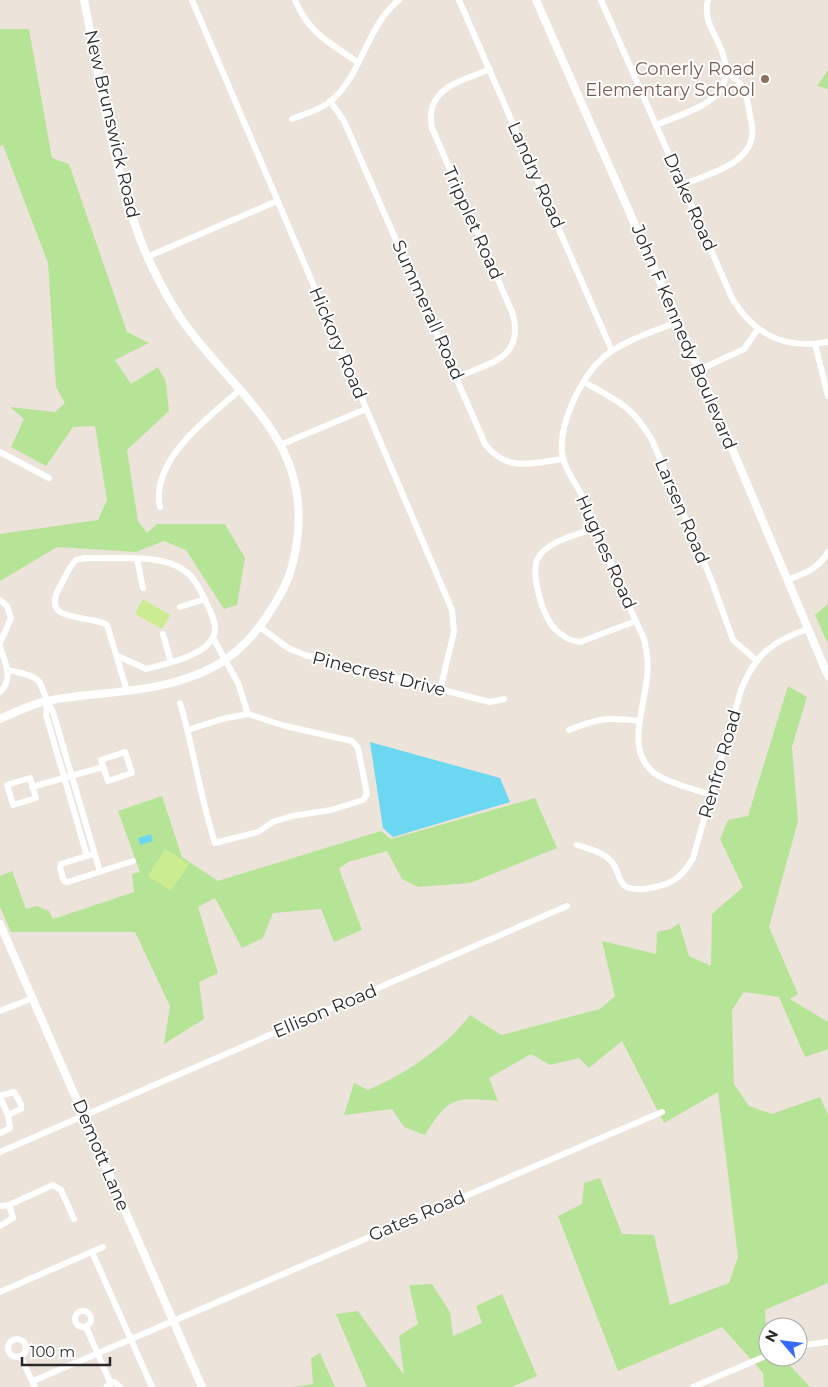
<svg xmlns="http://www.w3.org/2000/svg" width="828" height="1387" font-family="Montserrat,sans-serif">
  <style>
    .green { fill: #b6e496 }
    .pitch { fill: #ccec91 }
    .water { fill: #6bd7f1 }
    .lines { fill: none; stroke-linecap: round; stroke-linejoin: round }
    .minor { stroke: #fff; stroke-width: 6 }
    .tertiary { stroke: #fff; stroke-width: 8 }
    .education-dot { fill: #8d6e63; stroke: #fff; stroke-width: 2 }
    .labels { text-anchor: middle; stroke-width: 4; stroke-linejoin: round; paint-order: stroke }
    .education-label { font-size: 18px; fill: #785e54; stroke: #fff; text-anchor: end }
    .street-label { font-size: 18px; fill: #292929; stroke: #fff }
  </style>
  <rect width="100%" height="100%" fill="#ece3db"/>
  <g class="green">
    <path d="M0,29H29L52,158L69,164L127,332L149,343L115,360L131,384L158,367L166,382L169,411L127,450L138,521L147,533L157,524H225L245,558L237,605L224,609L186,550L164,541L136,552L57,547L0,581V534L98,520L107,500L95,426L73,427L46,466L11,447L24,419L10,407L55,412L65,403L56,387L48,263L3,145L0,146Z"/>
    <path d="M828,70V89L817,86Z"/>
    <path d="M828,604V644L815,615Z"/>
    <path d="M788,686L807,697L792,747L798,821L769,927L798,994L790,999L828,1022V1049L805,1057L779,997L744,992L732,1010L734,1084L749,1106L772,1114L820,1097L828,1115V1283L765,1310L768,1357H782L810,1387H764L763,1373L722,1327L618,1371L558,1216L582,1204L584,1183L600,1178L622,1234L654,1235L670,1305L729,1283L738,1257L718,1092L664,1123L622,1041L589,1068L579,1058L550,1065L531,1054L489,1078L498,1101C455,1097 448,1097 425,1135L404,1127L392,1109L344,1115L354,1083L368,1090C404,1075 447,1046 470,1015L501,1035L600,1009L615,996L602,941L656,954L657,932L671,929L679,923L689,956L711,966L712,914L743,887L720,839L728,820L748,816Z"/>
    <path d="M162,796L182,857L218,881L381,831L391,839L535,798L557,848L470,883L418,887L402,879L387,851L348,862L339,869L362,930L334,942L321,909L273,913L263,938L242,948L215,898L198,907L218,973L199,982L204,1019L164,1044L170,1006L135,932H11L0,907V876L12,871L26,909L37,906L49,911L53,919L134,892L132,874L140,872L118,811Z"/>
    <path d="M432,1284L450,1312L453,1336L482,1323L476,1306L502,1294L537,1376L512,1387H367L336,1314L358,1311L404,1375L399,1336L418,1324L409,1285Z"/>
    <path d="M320,1353L335,1387H294L313,1384L311,1358Z"/>
  </g>
  <g class="pitch">
    <path d="M143,599L170,615L162,629L135,614Z"/>
    <path d="M165,849L189,864L171,891L148,876Z"/>
  </g>
  <g class="water">
    <path d="M370,742L500,778L510,802L393,837L383,828Z"/>
    <path d="M151,834L153,841L140,845L138,838Z"/>
  </g>
  <g class="lines">
    <g class="minor">
      <path d="M192,0L452,610L454,632L440,690"/>
      <path d="M295,0C309,33 329,43 358,62"/>
      <path d="M459,0L612,351"/>
      <path d="M601,0L732,298C754,335 785,350 828,342"/>
      <path d="M330,101L344,121L485,444C507,473 533,463 563,459"/>
      <path d="M292,119C305,114 320,110 331,101C362,75 367,25 399,0"/>
      <path d="M656,125C699,107 746,98 717,40C710,26 704,16 708,0"/>
      <path d="M682,185C705,175 748,166 752,136C754,128 750,118 749,109C746,91 743,82 726,72"/>
      <path d="M147,257L277,201"/>
      <path d="M677,322C653,332 625,340 605,356C581,376 556,428 563,458C566,472 576,483 582,496C602,544 622,592 644,639C648,655 649,669 646,685C642,715 626,754 657,775C673,785 694,789 712,795"/>
      <path d="M815,344L828,396"/>
      <path d="M699,370L744,349L758,329"/>
      <path d="M457,377C491,363 526,357 512,312L432,128C424,88 460,82 490,69"/>
      <path d="M584,382C618,401 632,406 652,440L711,579L733,640L756,660"/>
      <path d="M280,445L366,409"/>
      <path d="M0,452L49,478"/>
      <path d="M160,507C150,460 209,417 240,390"/>
      <path d="M595,528C578,535 548,540 538,558C530,574 543,618 556,630C562,636 571,641 580,642L636,621"/>
      <path d="M137,559L143,588"/>
      <path d="M787,580C804,574 818,569 828,552"/>
      <path d="M0,600L7,606L11,618L0,643"/>
      <path d="M180,607L205,599"/>
      <path d="M260,627L288,648L305,655L490,702L504,699"/>
      <path d="M163,634L171,662"/>
      <path d="M213,638L238,683L248,714"/>
      <path d="M0,647C5,661 14,680 0,692"/>
      <path d="M118,656L146,669C165,664 213,655 215,630C216,620 208,607 204,598C196,581 190,571 172,564C149,555 110,559 85,558L76,560C68,568 64,580 58,590C42,624 90,614 107,625L127,691"/>
      <path d="M8,670C51,679 34,680 53,712L100,872"/>
      <path d="M47,701L46,715L87,856"/>
      <path d="M180,703C194,749 200,798 215,843L258,832L273,822L292,816L331,810L363,800L367,794L358,748L352,741L285,726L248,714L222,719L188,730"/>
      <path d="M569,730C599,718 608,717 640,721"/>
      <path d="M125,752L132,773L108,781L101,760Z"/>
      <path d="M30,778L36,798L13,805L7,785Z"/>
      <path d="M32,787L103,767"/>
      <path d="M577,845C590,849 607,853 614,865C618,871 619,882 625,886C630,890 638,889 644,889C668,886 681,880 693,858L741,690C755,655 772,641 808,629"/>
      <path d="M90,855L61,864L60,868L64,881L68,882L133,861"/>
      <path d="M0,1011L33,998"/>
      <path d="M0,1133L10,1128L8,1115L0,1097L2,1095L14,1092L21,1104V1109L8,1115"/>
      <path d="M0,1152L567,906"/>
      <path d="M0,1206L9,1205L53,1185L61,1190L74,1219"/>
      <path d="M0,1226L13,1218L9,1205"/>
      <path d="M92,1252L152,1387"/>
      <path d="M0,1292L103,1247"/>
      <circle cx="83" cy="1319" r="8"/>
      <path d="M86,1327L110,1382"/>
      <circle cx="17" cy="1348" r="9"/>
      <path d="M798,1346L828,1342"/>
      <path d="M20,1356L35,1387"/>
      <path d="M33,1381L662,1112"/>
      <path d="M106,1387L114,1382L120,1387"/>
      <path d="M693,1387L768,1355"/>
    </g>
    <g class="tertiary">
      <path d="M536,0L699,370L828,676"/>
      <path d="M0,719C15,712 30,705 46,701C103,690 164,695 217,665C246,648 265,622 281,593C292,574 296,554 298,532C306,440 240,397 191,332C173,310 159,282 147,256C114,179 101,83 84,0"/>
      <path d="M0,924L202,1387"/>
    </g>
  </g>
  <circle class="education-dot" cx="765" cy="79" r="5"/>
  <g class="labels">
    <g class="education-label">
      <text x="755" y="75">Conerly Road<tspan x="755" dy="21">Elementary School</tspan></text>
    </g>
    <g class="street-label">
      <text transform="translate(112 124) rotate(77)" y="6">New Brunswick Road</text>
      <text transform="translate(536 175) rotate(66)" y="6">Landry Road</text>
      <text transform="translate(690 202) rotate(66)" y="6">Drake Road</text>
      <text transform="translate(473 223) rotate(66)" y="6">Tripplet Road</text>
      <text transform="translate(428 310) rotate(66)" y="6">Summerall Road</text>
      <text transform="translate(684 337) rotate(67)" y="6">John F Kennedy Boulevard</text>
      <text transform="translate(338 343) rotate(67)" y="6">Hickory Road</text>
      <text transform="translate(682 511) rotate(67)" y="6">Larsen Road</text>
      <text transform="translate(606 552) rotate(66)" y="6">Hughes Road</text>
      <text transform="translate(379 674) rotate(14)" y="6">Pinecrest Drive</text>
      <text transform="translate(720 764) rotate(-74)" y="6">Renfro Road</text>
      <text transform="translate(325 1011) rotate(-23)" y="6">Ellison Road</text>
      <text transform="translate(101 1155) rotate(67)" y="6">Demott Lane</text>
      <text transform="translate(417 1216) rotate(-23)" y="6">Gates Road</text>
    </g>
  </g>
  <g transform="translate(783 1342) rotate(298)"><circle r="24" fill="#ffffff" stroke="#a9a9a9"/>
  <path d="M0-4L9 19L0 12L-9 19Z" fill="#3669fe"/>
  <text y="-8" font-size="14" font-weight="bold" text-anchor="middle" fill="#292929">N</text>
  </g>
  <path d="M22 1357v8h88v-8" fill="none" stroke="#292929" stroke-width="2.5"/>
  <text x="30" y="1357" font-size="15" fill="#292929" stroke="#ffffff" stroke-width="4" paint-order="stroke">100 m</text>
</svg>
